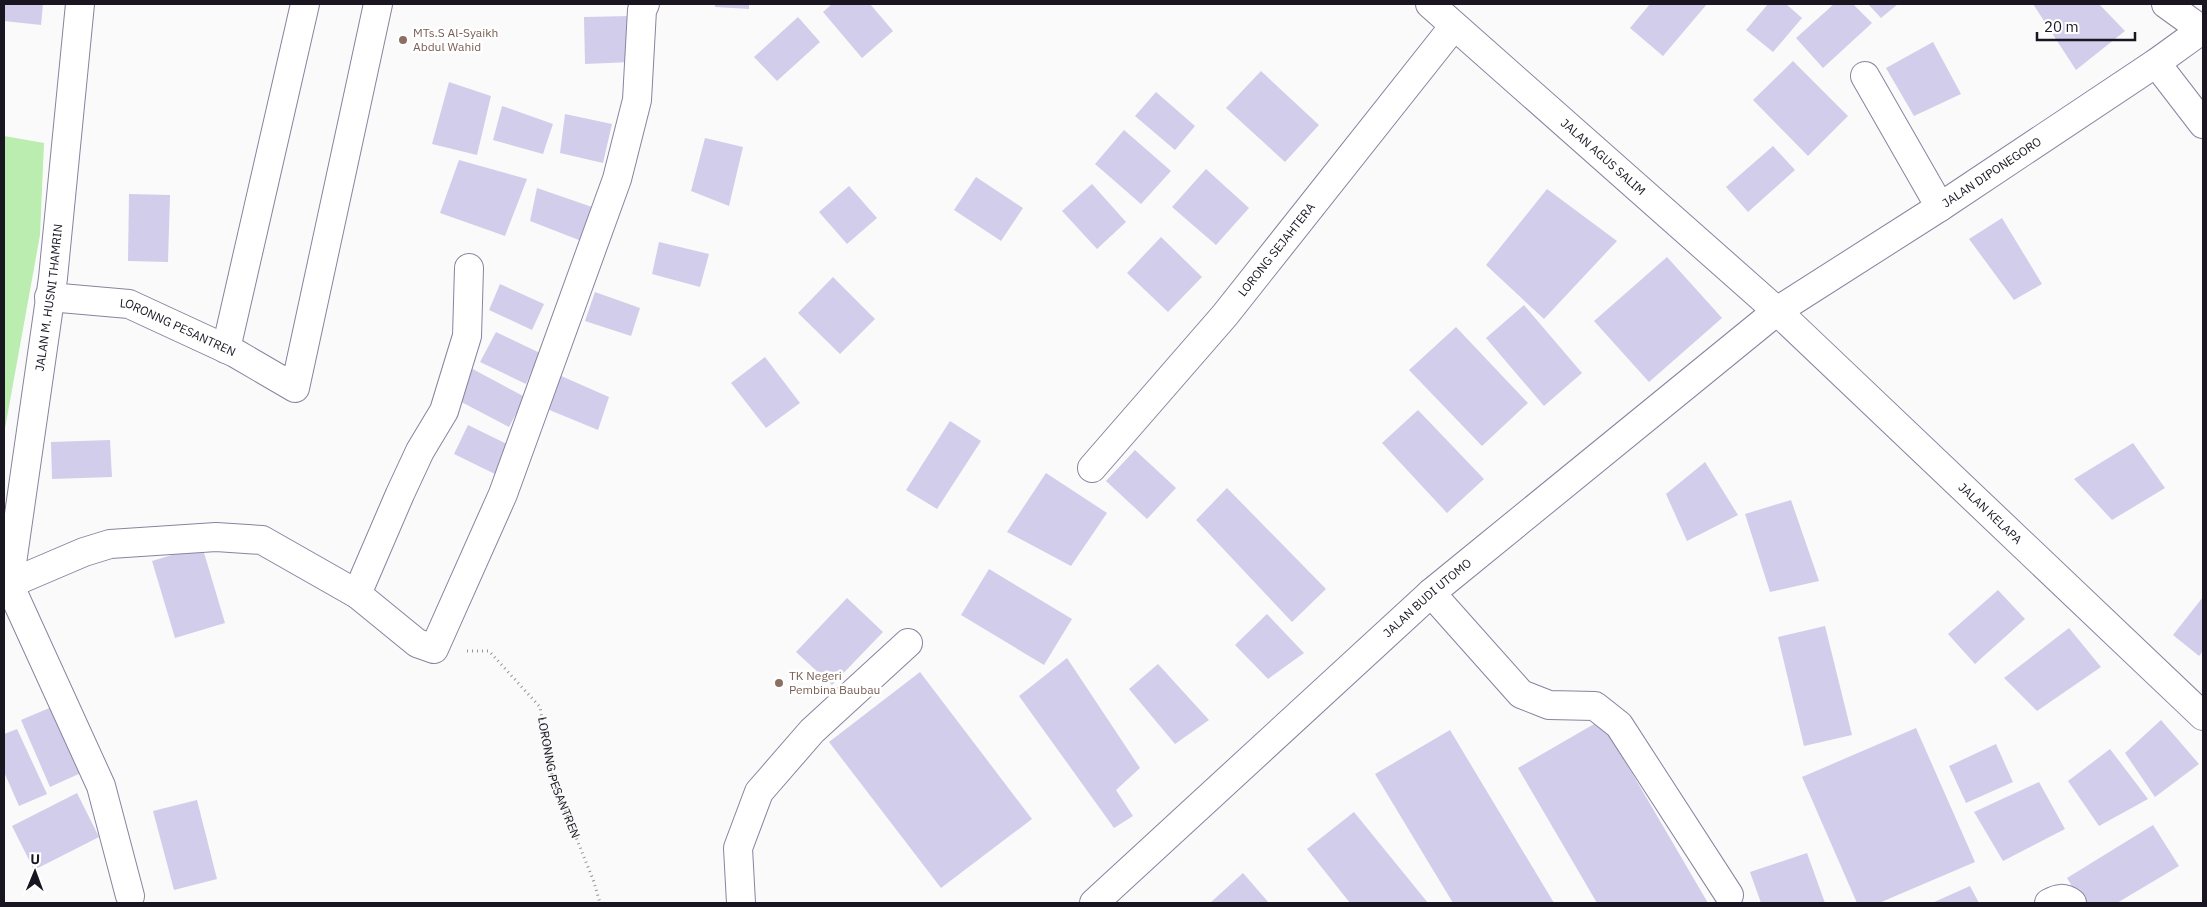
<svg xmlns="http://www.w3.org/2000/svg" width="2207" height="907" font-family="'IBM Plex Sans',sans-serif">
  <style>
    .green { fill: #baedaf }
    .building { fill: #d3cdec }
    .lines { fill: none; stroke-linecap: round; stroke-linejoin: round }
    .minor-casing { stroke: #89839f; stroke-width: 30 }
    .major-casing { stroke: #89839f; stroke-width: 30 }
    .path { stroke: #959499; stroke-width: 3; stroke-dasharray: 1 4; stroke-linecap: butt }
    .minor { stroke: #fff; stroke-width: 28 }
    .major { stroke: #fff; stroke-width: 28 }
    .education-dot { fill: #8d6e63; stroke: #fff; stroke-width: 2 }
    .labels { text-anchor: middle; stroke-width: 5; stroke-linejoin: round; paint-order: stroke }
    .education-label { font-size: 12px; fill: #785e54; stroke: #fff; text-anchor: start }
    .street-label { font-size: 12px; fill: #191621; stroke: #fff }
  </style>
  <rect width="100%" height="100%" fill="#fafafa"/>
  <path class="green" d="M4,136L44,143L40,235L4,434Z"/>
  <g class="building">
    <path d="M4,4H43L41,25L4,21Z"/>
    <path d="M715,4H749V9L715,7Z"/>
    <path d="M832,4H870L893,31L862,58L823,12Z"/>
    <path d="M1650,4H1707L1663,56L1630,28Z"/>
    <path d="M1768,4H1786L1802,18L1773,52L1746,30Z"/>
    <path d="M1834,4H1853L1872,23L1823,68L1796,38Z"/>
    <path d="M1868,4H1898L1881,18Z"/>
    <path d="M2033,4H2099L2125,31L2076,70Z"/>
    <path d="M630,16L632,62L585,64L584,17Z"/>
    <path d="M798,17L820,42L777,81L754,57Z"/>
    <path d="M1933,42L1961,94L1914,116L1886,68Z"/>
    <path d="M1793,61L1848,116L1808,156L1753,100Z"/>
    <path d="M1261,71L1319,125L1285,162L1226,108Z"/>
    <path d="M449,82L491,96L477,155L432,144Z"/>
    <path d="M1156,92L1195,126L1175,150L1135,116Z"/>
    <path d="M502,106L553,124L543,154L493,140Z"/>
    <path d="M565,114L612,124L603,163L560,153Z"/>
    <path d="M1124,130L1171,171L1141,204L1095,164Z"/>
    <path d="M705,138L743,147L729,206L691,191Z"/>
    <path d="M1773,146L1795,170L1748,212L1726,187Z"/>
    <path d="M459,160L527,179L505,236L440,213Z"/>
    <path d="M1206,169L1249,208L1216,245L1172,207Z"/>
    <path d="M976,177L1023,208L1001,241L954,210Z"/>
    <path d="M1092,184L1126,222L1097,249L1062,211Z"/>
    <path d="M849,186L877,218L847,244L819,212Z"/>
    <path d="M537,188L592,207L584,242L530,221Z"/>
    <path d="M1547,189L1617,241L1544,319L1486,265Z"/>
    <path d="M129,194L170,195L168,262L128,261Z"/>
    <path d="M2002,218L2042,284L2014,300L1969,239Z"/>
    <path d="M1161,237L1202,277L1168,312L1127,273Z"/>
    <path d="M659,242L709,254L700,287L652,274Z"/>
    <path d="M1667,257L1722,318L1649,382L1594,321Z"/>
    <path d="M833,277L875,319L840,354L798,313Z"/>
    <path d="M500,284L544,304L532,330L489,310Z"/>
    <path d="M595,292L640,308L631,336L585,321Z"/>
    <path d="M1524,305L1582,373L1544,406L1486,338Z"/>
    <path d="M1456,327L1528,403L1482,446L1409,370Z"/>
    <path d="M496,332L540,353L526,384L480,362Z"/>
    <path d="M765,357L800,403L766,428L731,383Z"/>
    <path d="M467,366L525,397L509,427L450,396Z"/>
    <path d="M559,375L609,397L598,430L547,409Z"/>
    <path d="M1418,410L1484,479L1447,513L1382,443Z"/>
    <path d="M950,421L981,441L937,509L906,490Z"/>
    <path d="M468,425L513,447L499,476L454,454Z"/>
    <path d="M110,440L112,477L52,479L51,442Z"/>
    <path d="M2133,443L2165,488L2112,520L2074,479Z"/>
    <path d="M1135,450L1176,488L1147,519L1106,481Z"/>
    <path d="M1705,462L1738,515L1687,541L1666,494Z"/>
    <path d="M1046,473L1107,513L1071,566L1007,532Z"/>
    <path d="M1227,488L1326,589L1292,622L1196,520Z"/>
    <path d="M1791,500L1819,581L1770,592L1745,514Z"/>
    <path d="M202,546L225,623L175,638L152,561Z"/>
    <path d="M989,569L1072,619L1044,665L961,615Z"/>
    <path d="M1998,590L2025,619L1975,664L1948,634Z"/>
    <path d="M2203,597V651L2199,656L2173,635Z"/>
    <path d="M847,598L883,632L832,685L796,652Z"/>
    <path d="M1267,614L1304,653L1268,679L1235,645Z"/>
    <path d="M1825,626L1852,735L1804,746L1778,637Z"/>
    <path d="M2069,628L2101,667L2037,711L2004,678Z"/>
    <path d="M1067,658L1140,768L1116,790L1133,816L1114,828L1019,696Z"/>
    <path d="M1158,664L1209,720L1175,744L1129,689Z"/>
    <path d="M920,672L1032,819L941,888L829,742Z"/>
    <path d="M54,706L83,772L50,787L21,720Z"/>
    <path d="M1601,720L1708,903H1597L1518,768Z"/>
    <path d="M2161,720L2199,764L2155,797L2125,753Z"/>
    <path d="M1916,728L1975,862L1879,903H1857L1802,777Z"/>
    <path d="M17,729L47,794L19,806L4,772V734Z"/>
    <path d="M1450,730L1554,903H1453L1375,774Z"/>
    <path d="M1996,744L2013,782L1966,803L1949,766Z"/>
    <path d="M2110,749L2148,799L2099,826L2068,781Z"/>
    <path d="M2039,782L2065,829L2003,861L1974,812Z"/>
    <path d="M77,793L99,837L34,870L12,826Z"/>
    <path d="M197,800L217,879L174,890L153,811Z"/>
    <path d="M1354,812L1428,903H1350L1307,849Z"/>
    <path d="M2153,825L2179,866L2117,903H2082L2067,878Z"/>
    <path d="M1807,853L1825,903H1761L1750,872Z"/>
    <path d="M1243,873L1269,903H1210Z"/>
    <path d="M1970,886L1979,903H1932Z"/>
  </g>
  <g class="lines">
    <defs>
      <g id="minor">
        <path d="M2166,4L2202,30"/>
        <path d="M2156,63L2203,124"/>
        <path d="M1865,76L1940,207"/>
        <path id="s2" d="M49,297L129,304L235,353L295,388L378,4"/>
        <path id="s3" d="M1777,311L2203,716"/>
        <path d="M226,349L305,4"/>
        <path id="s4" d="M1092,468L1225,315L1454,26"/>
        <path id="s5" d="M4,587L9,584L53,278L80,4"/>
        <path d="M1431,593L1521,694L1549,705L1595,706L1619,725L1729,895"/>
        <path d="M357,594L417,643L434,649L503,494L617,179L637,100L642,10L645,4"/>
        <path d="M130,896L101,786L9,584L84,552L110,544L216,537L262,540L357,594L400,494L420,451L444,411L467,336L469,268"/>
        <path d="M741,903L738,848L759,792L812,731L908,643"/>
        <path d="M2049,903C2058,898 2064,897 2072,903"/>
      </g>
      <g id="major">
        <path id="s6" d="M1430,4L1777,311"/>
        <path id="s7" d="M1094,903L1431,593L1777,311L1940,207L2156,63L2203,29"/>
      </g>
    </defs>
    <use href="#minor" class="minor-casing"/>
    <use href="#major" class="major-casing"/>
    <path class="path" id="s1" d="M467,651H489L540,707L553,780L594,882L600,903"/>
    <use href="#minor" class="minor"/>
    <use href="#major" class="major"/>
  </g>
  <g class="education-dot">
    <circle cx="403" cy="40" r="5"/>
    <circle cx="779" cy="683" r="5"/>
  </g>
  <g class="labels">
    <g class="education-label">
      <text x="413" y="37">MTs.S Al-Syaikh<tspan x="413" dy="14">Abdul Wahid</tspan></text>
      <text x="789" y="680">TK Negeri<tspan x="789" dy="14">Pembina Baubau</tspan></text>
    </g>
    <g class="street-label">
      <text dy="4" stroke="none"><textPath href="#s6" startOffset="231">JALAN AGUS SALIM</textPath></text>
      <text dy="4" stroke="none"><textPath href="#s7" startOffset="1160">JALAN DIPONEGORO</textPath></text>
      <text dy="4" stroke="none"><textPath href="#s4" startOffset="286">LORONG SEJAHTERA</textPath></text>
      <text dy="4" stroke="none"><textPath href="#s5" startOffset="295">JALAN M. HUSNI THAMRIN</textPath></text>
      <text dy="4" stroke="none"><textPath href="#s2" startOffset="134">LORONNG PESANTREN</textPath></text>
      <text dy="4" stroke="none"><textPath href="#s3" startOffset="294">JALAN KELAPA</textPath></text>
      <text dy="4" stroke="none"><textPath href="#s7" startOffset="452">JALAN BUDI UTOMO</textPath></text>
      <text dy="4" stroke="none"><textPath href="#s1" startOffset="171">LORONNG PESANTREN</textPath></text>
    </g>
  </g>
  <rect width="2207" height="907" fill="none" stroke="#191621" stroke-width="10"/>
  <g transform="translate(35 872) rotate(1)" stroke="#ffffff" stroke-width="4" paint-order="stroke">
  <path d="M0-4L9 19L0 12L-9 19Z" fill="#191621"/>
  <text y="-8" font-size="14" font-weight="bold" text-anchor="middle" fill="#191621">U</text>
  </g>
  <path d="M2037 32v8h98v-8" fill="none" stroke="#191621" stroke-width="2.5"/>
  <text x="2044" y="32" font-size="15" fill="#191621" stroke="#ffffff" stroke-width="4" paint-order="stroke">20 m</text>
</svg>
